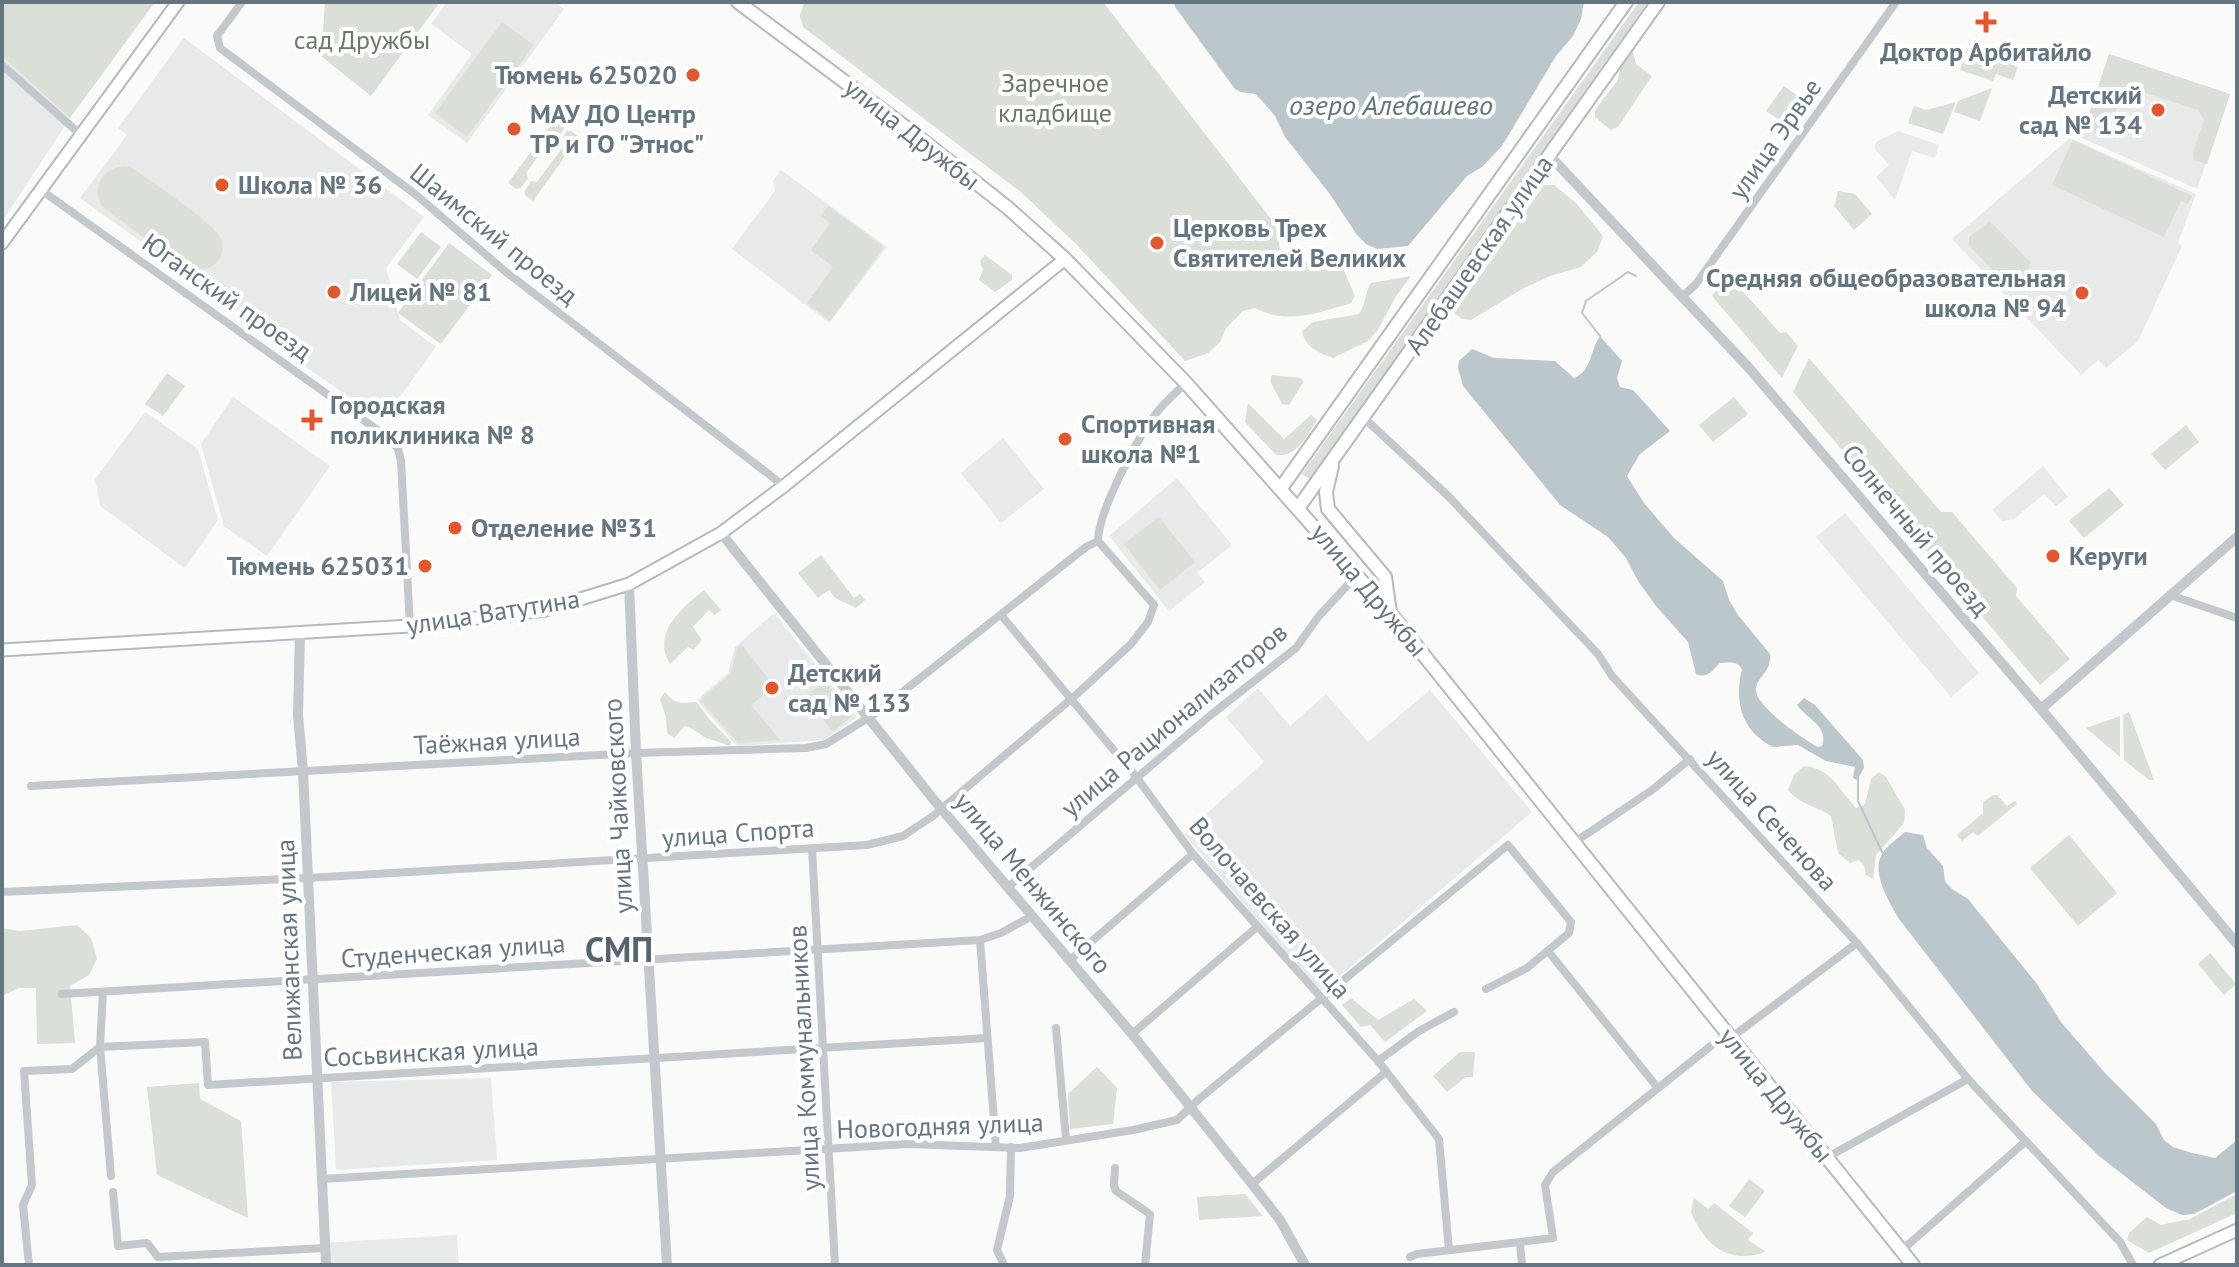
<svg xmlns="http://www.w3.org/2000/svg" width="2239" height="1267" font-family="'PT Sans',sans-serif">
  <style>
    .built { fill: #e8e9e9 }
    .green { fill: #dadfd7 }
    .water { fill: #bbc7cb }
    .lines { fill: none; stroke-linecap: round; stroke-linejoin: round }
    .stream { stroke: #bbc7cb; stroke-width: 2 }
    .secondary-casing { stroke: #b3babf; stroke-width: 15 }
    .primary-casing { stroke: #b5babe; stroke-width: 16 }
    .minor { stroke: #c3c8cc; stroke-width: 8 }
    .tertiary { stroke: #c3c8cc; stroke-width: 10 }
    .secondary { stroke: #fff; stroke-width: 11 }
    .primary { stroke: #fff; stroke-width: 12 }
    .poi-dot { fill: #e4572e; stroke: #fff; stroke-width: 3 }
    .labels { text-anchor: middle; stroke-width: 8; stroke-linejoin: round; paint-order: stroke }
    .park-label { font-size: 26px; fill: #687a64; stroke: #fff }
    .poi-label { font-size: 26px; font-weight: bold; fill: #657683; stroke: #fff; text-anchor: start }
    .street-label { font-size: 26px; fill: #657683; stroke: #fff }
    .water-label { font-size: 28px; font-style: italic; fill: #60757c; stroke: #fff }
    .district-label { font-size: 34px; font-weight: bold; fill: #57646e; stroke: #fff }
  </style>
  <rect width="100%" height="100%" fill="#fafaf8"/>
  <g class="built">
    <path d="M447,2H554L564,9L467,143L428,115L472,54L431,24Z"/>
    <path d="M184,38L424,217L386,268L400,320L436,347L383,420L281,350L253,322L80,198L127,135L118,128Z"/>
    <path d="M2109,54L2230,94L2197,189L2075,135L2085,126Z"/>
    <path d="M2,56L70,118L2,222Z"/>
    <path d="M1898,131L1939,145L1935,158L1912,151L1895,200L1876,177L1889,165L1874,148L1876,142Z"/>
    <path d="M2070,138L2196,194L2178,243L2182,246L2138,341L2106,368L2098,360L2081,375L1952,239Z"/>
    <path d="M781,170L887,247L829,323L732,249L775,191L773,181Z"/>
    <path d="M233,397L330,466L267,556L224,526L201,444Z"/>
    <path d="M145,412L198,449L218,520L185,568L100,506L95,479Z"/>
    <path d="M1003,438L1044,489L1001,523L961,473Z"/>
    <path d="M2043,466L2068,497L2056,506L2044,494L2014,519L2002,521L1992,510Z"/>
    <path d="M1177,478L1232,545L1197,573L1205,582L1169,611L1109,536Z"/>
    <path d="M1845,513L1979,673L1951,697L1816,537Z"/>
    <path d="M774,613L857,717L824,740L737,746L697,700L728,673L735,647Z"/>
    <path d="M1258,688L1290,726L1326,694L1368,742L1430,690L1532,812L1320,993L1184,834L1264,762L1226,717Z"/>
    <path d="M491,1078L497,1160L336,1170L331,1082Z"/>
    <path d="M457,1235L459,1265H322L321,1243Z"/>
  </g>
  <g class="green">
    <path d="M2,2H155L70,118L2,56Z"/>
    <path d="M325,2H440L371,96L311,48L323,31Z"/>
    <path d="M804,2H1103L1275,224L1280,249L1311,264L1339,259L1355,296L1351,303C1318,313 1287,325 1255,308L1243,311L1226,328L1220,342L1208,353L1185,361L1076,244L1022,193L803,27L800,16Z"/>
    <path d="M1639,2H1648L1310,480L1302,474Z"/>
    <path d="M502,22L534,45L467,137L435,113Z"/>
    <path d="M1967,49L2018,67L2013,80L1996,74L1993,81L1960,70Z"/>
    <path d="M1633,51L1636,64L1652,76L1618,127L1611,130L1595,117V110L1617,81L1621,66Z"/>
    <path d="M2109,54L2230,94L2207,164L2194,160L2193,153L2204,120L2198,110L2132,88L2122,94L2108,133L2104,136L2084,129Z"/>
    <path d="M1784,86L1805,101L1788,126L1766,111Z"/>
    <path d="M1992,88L1980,121L1954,112L1958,101Z"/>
    <path d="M1956,102L1943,134L1908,123L1914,106L1926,110Z"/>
    <path d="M555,119L563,125L564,129L555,141L551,138L526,173L528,178L521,188L516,189L508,183Z"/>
    <path d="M567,131H571L579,137L533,201L525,195V190L531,181L537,182L563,147L559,143Z"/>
    <path d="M2073,140L2192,196L2188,204L2181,201L2164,237L2052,185Z"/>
    <path d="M126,166L134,169C150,181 216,224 221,239C229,264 202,277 183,267L101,205C92,185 103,167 126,166Z"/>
    <path d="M1544,185H1554L1576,203L1603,236L1597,252L1581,267L1550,276L1524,288L1471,320L1462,319L1454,313Z"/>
    <path d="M1838,191L1855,194L1872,214L1854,230L1834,206Z"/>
    <path d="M828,206L884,247L830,321L807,303L833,267L811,250L830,223L821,216Z"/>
    <path d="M1990,221L2030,262L2028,272L2014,285L2006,284L1969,245V237Z"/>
    <path d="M421,232L441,247L417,279L397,264Z"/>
    <path d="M449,243L492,275L441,344L398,313Z"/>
    <path d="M985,255L1012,275V280L995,292L979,280L983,270L980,261Z"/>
    <path d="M1411,276L1396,296L1378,330L1368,341L1333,358C1319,353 1305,347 1302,331L1313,322L1359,314C1367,302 1364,294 1371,283Z"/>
    <path d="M1730,277L1780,333L1786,332L1798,346L1782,378L1712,296L1721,285L1733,299L1722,284Z"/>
    <path d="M1809,358L1941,512H1952L2017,588L2016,596L2070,659L2040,685L1793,392Z"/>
    <path d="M167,373L185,386L163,416L145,404Z"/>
    <path d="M1272,375L1300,378L1304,381L1289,405L1282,404L1270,381Z"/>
    <path d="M1734,397L1748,414L1713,442L1699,425Z"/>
    <path d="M1248,403L1284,439L1311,415L1317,420C1307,435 1297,458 1276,455L1245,422Z"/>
    <path d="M2186,425L2199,442L2165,470L2151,454Z"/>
    <path d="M2109,488L2124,505L2084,538L2069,521Z"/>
    <path d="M1159,517L1195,562L1160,590L1124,544Z"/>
    <path d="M821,555L854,598L860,594L865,600L856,608L835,598L829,590L818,598L798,573Z"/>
    <path d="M704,590L721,610L715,615L709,610L693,627L702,640L693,650L688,647L670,664C651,633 682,608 704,590Z"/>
    <path d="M741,644L774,686L751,705L780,740L738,743L700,700L731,673L737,648Z"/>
    <path d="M825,681L852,716L833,732L805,697Z"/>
    <path d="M665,692C675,705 682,703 697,702L708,718L731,742L730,746C722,743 716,741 709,739C700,736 695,728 685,726L674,738L667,733L666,718L660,699Z"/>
    <path d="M2129,712L2154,780H2149L2124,760L2123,715Z"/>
    <path d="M2120,716V757L2086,728Z"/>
    <path d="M1804,766C1831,768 1839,790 1856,808L1865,804L1871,779L1879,772L1886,777L1905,810L1904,823L1876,855L1873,879L1866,875L1864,865L1859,860L1850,863L1838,853L1831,816C1816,806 1799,804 1788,790L1794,775Z"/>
    <path d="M1993,795H1997L2007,806L2015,801L2017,804L1978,836L1973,832L1962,841L1957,835L1983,813V802Z"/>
    <path d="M2069,835L2117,893L2078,926L2030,868Z"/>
    <path d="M77,925L91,938L97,959L89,975L70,986L75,1043L37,1044L36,988H19L2,996V928L19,931Z"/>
    <path d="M2210,953L2236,984L2224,995L2198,964Z"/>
    <path d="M1351,998L1378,1020L1414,999L1427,1011L1385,1042L1370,1025L1361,1027L1342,1005Z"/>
    <path d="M1460,1052H1475L1473,1077H1466L1447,1092L1433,1076Z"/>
    <path d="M1097,1067L1117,1088L1113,1124L1070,1129L1068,1094Z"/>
    <path d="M199,1083L200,1099L241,1121L248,1218L157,1175L147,1087Z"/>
    <path d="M1749,1179L1765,1191L1745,1217L1729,1206Z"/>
    <path d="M1245,1194L1263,1216L1199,1220L1197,1197Z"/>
    <path d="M2237,1194V1213L2149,1253L2127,1240L2129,1233L2147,1217L2161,1225L2190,1219Z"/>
    <path d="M1694,1198L1708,1209L1714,1203L1753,1233L1748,1240L1766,1252C1729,1265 1705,1246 1691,1212Z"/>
  </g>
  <g class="water">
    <path d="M1174,2H1584L1581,19L1573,36L1556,56L1502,146L1482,167L1467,176L1408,246L1377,249L1366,244L1357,235L1329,193L1285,137L1275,116L1263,102L1255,94L1241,92L1235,89L1175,7Z"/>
    <path d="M1600,336L1622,361L1617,378L1620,387L1633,390L1670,431L1640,454L1627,476L1644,503L1674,538L1723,581L1729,600L1738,615L1770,654C1771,673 1760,673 1756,688C1752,704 1804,740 1818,747L1822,746C1829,726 1807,719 1797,705L1804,698L1815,705L1863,760L1864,768L1857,780L1853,778L1855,767L1826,761L1798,745L1773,747C1741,731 1734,701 1742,669C1737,660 1728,663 1720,663C1712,671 1707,679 1696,674L1688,642L1656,606L1638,581L1626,558L1608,537L1560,505L1463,386L1458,368L1459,361L1472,349L1494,358L1555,361L1574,378C1592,371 1590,350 1600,336Z"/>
    <path d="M1905,832L1923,835L1927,848L1943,866L1945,881L1952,889L1968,899L2037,984L2061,1022L2105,1073L2156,1124L2164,1140L2173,1147L2192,1153L2215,1158L2237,1140V1191L2194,1214L2182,1215L2166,1208L2099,1156L2032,1091L1899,919C1890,903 1872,875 1881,856C1886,846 1897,839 1905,832Z"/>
  </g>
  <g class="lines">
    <g class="stream">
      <path d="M1600,336L1582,313L1586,301L1628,272L1636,276"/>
      <path d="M1858,778V801L1883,854"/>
    </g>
    <defs>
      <g id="secondary">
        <path d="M2,243L178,2"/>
        <path d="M2,650L410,626L545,610L629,584L721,533L784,486L1065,259"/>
        <path d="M2160,1265L2237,1230"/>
      </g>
      <g id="primary">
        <path d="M738,2L912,132L1008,208L1065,259L1186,383L1390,613L1913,1265"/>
        <path d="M1332,466L1326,492L1328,509L1385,577L1390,613"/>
        <path d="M1281,488L1626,2"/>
        <path d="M1299,507L1658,2"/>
      </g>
    </defs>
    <use href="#secondary" class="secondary-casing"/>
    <use href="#primary" class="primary-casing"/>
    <g class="minor">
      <path d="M242,2L217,36L220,48L415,194L506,272L784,486"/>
      <path d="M2,65L81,135"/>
      <path d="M41,190L390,439L398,449L401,461L410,626"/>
      <path d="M1683,296L1696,284L1896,2"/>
      <path d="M1364,418L1448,496L1598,654L1612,676L1857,943L1968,1079L2120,1242L2133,1265"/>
      <path d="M2170,595L2237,618"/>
      <path d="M1001,615L1137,778L1193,854L1378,1061L1439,1139L1449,1250"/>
      <path d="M31,786L636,753L806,748L826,744L876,713L1086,547L1098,541C1098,512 1137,439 1155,415C1163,403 1176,393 1186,383"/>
      <path d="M1575,842L1652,790L1690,759"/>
      <path d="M812,848L835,1265"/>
      <path d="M1008,887L1212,714L1296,648L1319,616L1357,575"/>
      <path d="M2,892L308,878L867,845L903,836L933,816L1077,694L1131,644L1148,622L1154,605L1098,541"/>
      <path d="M980,940L996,1147"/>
      <path d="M1548,951L1657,1087"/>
      <path d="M1070,960L1193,854"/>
      <path d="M103,992L100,1047L111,1176"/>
      <path d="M62,994L980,940L1001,933L1032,916"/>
      <path d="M1056,1028L1066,1139"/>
      <path d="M1132,1034L1257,927"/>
      <path d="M1378,1061L1419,1031L1454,1012"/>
      <path d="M1826,1158L1968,1079"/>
      <path d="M1115,1168L1114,1186L1116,1191L1150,1214L1145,1265"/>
      <path d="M322,1179L908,1144L1020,1148L1133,1130L1177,1120L1199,1099L1508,845L1571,922L1569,933L1527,968L1486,989"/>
      <path d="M1252,1184L1386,1072"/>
      <path d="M113,1192L118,1246L147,1243L158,1257L325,1248"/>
      <path d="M1520,1243L1522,1265"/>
      <path d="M1901,1251L2026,1141"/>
      <path d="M1410,1257L1417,1254L1553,1238L1545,1185L1553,1172L1717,1041L1736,1034L1857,943"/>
      <path d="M29,1265L23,1205L32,1185L24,1071L72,1069L100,1047L205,1042L208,1085L987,1038"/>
      <path d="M1004,1265L997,1250L1010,1196L1011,1147"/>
    </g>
    <g class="tertiary">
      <path d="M1549,155L1749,368L2041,709L2237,944"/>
      <path d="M721,533L934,800L1132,1034L1252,1184L1280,1220L1305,1265"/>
      <path d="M629,584L636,753L667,1265"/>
      <path d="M300,633L298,715L303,771L326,1265"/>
      <path d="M2041,709L2237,537"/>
    </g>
    <use href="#secondary" class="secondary"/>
    <use href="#primary" class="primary"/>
  </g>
  <g class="poi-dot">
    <path d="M1982 10h8v8h8v8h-8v8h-8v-8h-8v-8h8z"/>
    <circle cx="693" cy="75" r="8"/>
    <circle cx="2158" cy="110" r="8"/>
    <circle cx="514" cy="129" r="8"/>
    <circle cx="222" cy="185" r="8"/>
    <circle cx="1157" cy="243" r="8"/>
    <circle cx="334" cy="292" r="8"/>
    <circle cx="2082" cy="293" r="8"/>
    <path d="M308 408h8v8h8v8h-8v8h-8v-8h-8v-8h8z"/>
    <circle cx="1065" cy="439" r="8"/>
    <circle cx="455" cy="528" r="8"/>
    <circle cx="2053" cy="556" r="8"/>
    <circle cx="425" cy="566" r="8"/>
    <circle cx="772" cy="688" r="8"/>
  </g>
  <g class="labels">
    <g class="park-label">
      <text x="362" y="49">сад Дружбы</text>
      <text x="1055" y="92">Заречное<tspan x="1055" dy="30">кладбище</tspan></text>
    </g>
    <g class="poi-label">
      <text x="1986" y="61" text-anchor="middle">Доктор Арбитайло</text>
      <text x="677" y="84" text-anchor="end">Тюмень 625020</text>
      <text x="2142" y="104" text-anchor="end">Детский<tspan x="2142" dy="30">сад № 134</tspan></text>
      <text x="530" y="123">МАУ ДО Центр<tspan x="530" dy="30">ТР и ГО "Этнос"</tspan></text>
      <text x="238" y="194">Школа № 36</text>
      <text x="1173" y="237">Церковь Трех<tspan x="1173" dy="30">Святителей Великих</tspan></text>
      <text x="2066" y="287" text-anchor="end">Средняя общеобразовательная<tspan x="2066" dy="30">школа № 94</tspan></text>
      <text x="350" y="301">Лицей № 81</text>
      <text x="330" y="414">Городская<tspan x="330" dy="30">поликлиника № 8</tspan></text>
      <text x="1081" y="433">Спортивная<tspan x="1081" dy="30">школа №1</tspan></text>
      <text x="471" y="537">Отделение №31</text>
      <text x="2069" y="565">Керуги</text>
      <text x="409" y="575" text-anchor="end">Тюмень 625031</text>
      <text x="788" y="682">Детский<tspan x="788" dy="30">сад № 133</tspan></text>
    </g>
    <g class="street-label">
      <text transform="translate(912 134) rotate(38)" y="9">улица Дружбы</text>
      <text transform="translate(1775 139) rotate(-55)" y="9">улица Эрвье</text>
      <text transform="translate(494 234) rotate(39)" y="9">Шаимский проезд</text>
      <text transform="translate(1479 255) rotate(-55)" y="9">Алебашевская улица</text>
      <text transform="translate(227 297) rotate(35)" y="9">Юганский проезд</text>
      <text transform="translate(1916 530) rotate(50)" y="9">Солнечный проезд</text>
      <text transform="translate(1369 590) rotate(50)" y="9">улица Дружбы</text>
      <text transform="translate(493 612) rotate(-9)" y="9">улица Ватутина</text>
      <text transform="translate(1174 720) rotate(-40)" y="9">улица Рационализаторов</text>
      <text transform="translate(497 741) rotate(-3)" y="9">Таёжная улица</text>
      <text transform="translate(618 806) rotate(-93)" y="9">улица Чайковского</text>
      <text transform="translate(1772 820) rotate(48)" y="9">улица Сеченова</text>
      <text transform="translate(738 833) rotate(-4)" y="9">улица Спорта</text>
      <text transform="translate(1033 883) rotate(50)" y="9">улица Менжинского</text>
      <text transform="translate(1270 908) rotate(49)" y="9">Волочаевская улица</text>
      <text transform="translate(289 950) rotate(-92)" y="9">Велижанская улица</text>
      <text transform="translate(453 951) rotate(-4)" y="9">Студенческая улица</text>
      <text transform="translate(431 1052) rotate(-3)" y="9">Сосьвинская улица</text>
      <text transform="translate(804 1058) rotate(-93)" y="9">улица Коммунальников</text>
      <text transform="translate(1776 1095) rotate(51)" y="9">улица Дружбы</text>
      <text transform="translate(940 1126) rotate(-2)" y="9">Новогодняя улица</text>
    </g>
    <g class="water-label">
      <text x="1391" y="115">озеро Алебашево</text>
    </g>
    <g class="district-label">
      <text x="619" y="962">СМП</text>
    </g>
  </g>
  <rect width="2239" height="1267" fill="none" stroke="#657683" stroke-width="8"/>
</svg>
